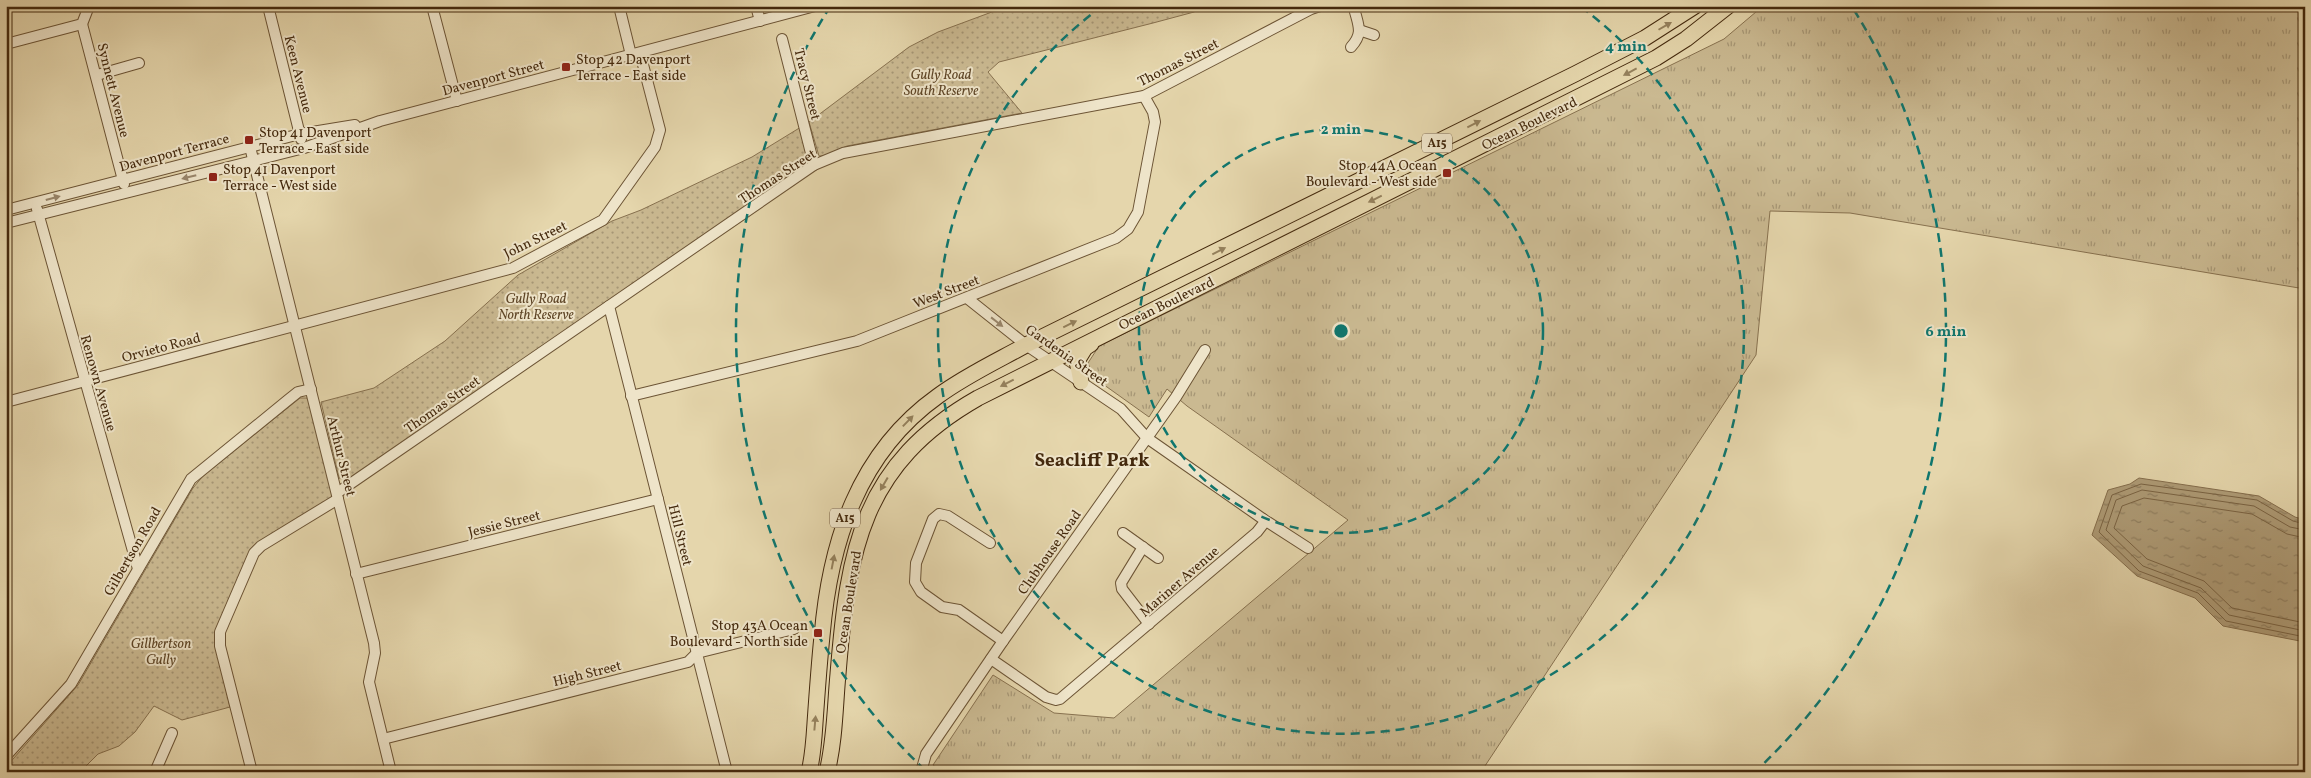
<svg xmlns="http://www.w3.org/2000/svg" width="2311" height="778" font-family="Vollkorn,serif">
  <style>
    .grass { fill: url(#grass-tufts); stroke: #87714f }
    .park { fill: url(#park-dots); stroke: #87714f }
    .water { fill: url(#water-ripples); stroke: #846d4c }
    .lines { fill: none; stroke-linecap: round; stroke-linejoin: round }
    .shore { stroke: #796242; stroke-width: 1 }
    .minor-casing { stroke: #6c5435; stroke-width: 12 }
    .primary-casing { stroke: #44290d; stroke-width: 17 }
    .minor { stroke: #eee4c9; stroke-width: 10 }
    .primary { stroke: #e5d6ac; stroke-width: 15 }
    .oneway { fill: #94805c }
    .oneway2 { fill: #99866b }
    .ring { fill: none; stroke: #0f766e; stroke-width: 2.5; stroke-dasharray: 9 6 }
    .poi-dot { fill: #8f2418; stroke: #eee4c9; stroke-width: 2 }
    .labels { text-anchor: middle; stroke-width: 4; stroke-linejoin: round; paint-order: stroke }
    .shield { fill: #eee4c9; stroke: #776145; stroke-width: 1 }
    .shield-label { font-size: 12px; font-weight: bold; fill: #44290d }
    .poi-label { font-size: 14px; fill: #44290d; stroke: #eee4c9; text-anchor: start }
    .street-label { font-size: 14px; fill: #44290d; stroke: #eee4c9 }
    .park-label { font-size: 14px; font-style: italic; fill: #5f4627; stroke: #eee4c9 }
    .district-label { font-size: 19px; font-weight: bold; fill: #44290d; stroke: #eee4c9 }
    .centre { fill: #0f766e; stroke: #eee4c9; stroke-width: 2.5 }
    .ring-label { font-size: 15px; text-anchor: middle; font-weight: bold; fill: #0f766e; stroke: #eee4c9; stroke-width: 4; stroke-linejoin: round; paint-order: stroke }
  </style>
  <defs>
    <pattern id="grass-tufts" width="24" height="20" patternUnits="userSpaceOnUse" patternTransform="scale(1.25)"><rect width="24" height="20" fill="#cab991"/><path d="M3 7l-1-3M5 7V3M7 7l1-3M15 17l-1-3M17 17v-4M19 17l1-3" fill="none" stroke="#a69675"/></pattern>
    <pattern id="park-dots" width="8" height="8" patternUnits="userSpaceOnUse" patternTransform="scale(1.25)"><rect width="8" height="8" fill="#cab991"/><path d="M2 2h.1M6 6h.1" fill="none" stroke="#a69675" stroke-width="1.8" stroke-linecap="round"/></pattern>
    <pattern id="water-ripples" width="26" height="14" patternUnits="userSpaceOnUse" patternTransform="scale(1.25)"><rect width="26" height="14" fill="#ae9b76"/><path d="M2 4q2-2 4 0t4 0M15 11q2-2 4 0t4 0" fill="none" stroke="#8f7e5f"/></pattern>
  </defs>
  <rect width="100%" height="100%" fill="#e5d6ac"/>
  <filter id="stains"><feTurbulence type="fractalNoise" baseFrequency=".004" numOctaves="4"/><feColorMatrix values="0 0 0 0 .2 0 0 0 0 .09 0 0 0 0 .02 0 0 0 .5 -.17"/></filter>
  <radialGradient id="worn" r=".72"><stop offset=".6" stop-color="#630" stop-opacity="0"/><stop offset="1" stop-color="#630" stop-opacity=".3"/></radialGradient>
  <path class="grass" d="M1763,6H2305V289L1850,213L1770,211L1756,355L1481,772H942L933,765L993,675L1054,713L1114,718L1348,520L1187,406L1167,389L1149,417L1093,377L1088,363L1099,346L1724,39Z"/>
  <g class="park">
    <path d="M1008,6H1204L1194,12L1153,23L999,62L988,72L1022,113L847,146L823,156H819L809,122L909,47L938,32Z"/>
    <path d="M801,127L810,164L346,481L339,478L321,402L374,388L445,341L518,275L612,221L641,210L752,157Z"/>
    <path d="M300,398H307L309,401L333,497L259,542L216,645L230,707L182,720L154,706L135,732L119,746L98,754L80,772H6V767L78,685L193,488L203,476Z"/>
  </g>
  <path class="water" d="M2139,478L2259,496L2295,517L2305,520V642L2223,626L2195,598L2137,576L2092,535L2108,490L2130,484Z"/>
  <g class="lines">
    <g class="shore">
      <path d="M2305,524L2293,521L2257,500L2141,484L2112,495L2099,532L2139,571L2198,593L2226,621L2305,637"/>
      <path d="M2305,530L2290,527L2254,506L2142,490L2116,500L2106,530L2143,566L2201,588L2229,615L2305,631"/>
      <path d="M2305,538L2287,534L2252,514L2144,498L2122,506L2114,528L2147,559L2204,581L2232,608L2305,623"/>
    </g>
    <defs>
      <g id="minor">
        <path d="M268,6L301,139"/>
        <path d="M432,6L457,101"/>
        <path d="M619,6L631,55"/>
        <path d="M756,6L760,21"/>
        <path d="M1351,6L1354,8C1358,25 1364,33 1351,47"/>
        <path d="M82,24L124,184"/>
        <path d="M1359,30L1374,35"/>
        <path d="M782,39L814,165"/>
        <path d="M6,44L82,24L89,6"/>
        <path d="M97,75L139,63"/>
        <path d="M250,147L374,643L375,653L369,682L391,772"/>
        <path d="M37,209L138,569"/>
        <path d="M6,210L300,134L355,125"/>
        <path d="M6,223L304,148L380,121L815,6"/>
        <path d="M967,298L1026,345L1121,409L1147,438L1263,519L1264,523L1257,532L1060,699L1056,700L1046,697L991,659"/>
        <path d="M609,306L727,772"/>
        <path d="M631,396L857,341L1116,238L1128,229L1138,212L1155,122L1153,112L1144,96"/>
        <path d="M6,402L513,268L603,220L655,147L660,130L640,53"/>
        <path d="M337,493L814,165L843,153L1144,96L1311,9L1320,6"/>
        <path d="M1263,519L1308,548"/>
        <path d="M1123,533L1158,558"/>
        <path d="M990,543L948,516L939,514L933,519L916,563L915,582L921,592L942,607L959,610L1003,641"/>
        <path d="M1143,547L1121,583L1122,589L1149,624"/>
        <path d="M356,574L658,499"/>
        <path d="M383,739L688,662L697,653L794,629"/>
        <path d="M6,756L71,684L191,479L288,400L298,392L311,389"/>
        <path d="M155,772L172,733"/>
        <path d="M252,772L220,646V632L254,553L261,546L338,499"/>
        <path d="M921,772L926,754L1003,641L1176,397L1205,350"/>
      </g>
      <g id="primary">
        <path d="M1081,382L1077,361L1085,348L1091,344"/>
        <path d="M809,772C813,756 814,739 815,723C817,694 819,665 822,636C830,542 858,453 938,396C965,376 997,361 1026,345L1575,74L1645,38L1695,6"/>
        <path d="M827,772C835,740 835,706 838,674C848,549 862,464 978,398L1656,58L1686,39L1728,6"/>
      </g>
    </defs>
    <use href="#minor" class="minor-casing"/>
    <use href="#primary" class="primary-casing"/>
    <use href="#minor" class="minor"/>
    <use href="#primary" class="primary"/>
  </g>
  <defs><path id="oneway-solid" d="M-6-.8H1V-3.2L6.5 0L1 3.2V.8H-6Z" transform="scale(1.25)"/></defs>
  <g class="oneway">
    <use href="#oneway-solid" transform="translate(1665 26) rotate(-30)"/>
    <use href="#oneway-solid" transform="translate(1630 72) rotate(152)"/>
    <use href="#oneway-solid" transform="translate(1474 124) rotate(-27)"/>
    <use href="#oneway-solid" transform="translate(1375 199) rotate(154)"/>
    <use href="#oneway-solid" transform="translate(1219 251) rotate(-27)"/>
    <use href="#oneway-solid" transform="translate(1070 324) rotate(-26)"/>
    <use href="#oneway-solid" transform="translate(1007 383) rotate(153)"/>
    <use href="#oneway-solid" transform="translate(908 421) rotate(-46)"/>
    <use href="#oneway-solid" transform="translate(884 484) rotate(120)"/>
    <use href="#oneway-solid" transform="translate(833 562) rotate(-79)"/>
    <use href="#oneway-solid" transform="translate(815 723) rotate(-85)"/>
  </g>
  <g class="oneway2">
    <use href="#oneway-solid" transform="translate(189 177) rotate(166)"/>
    <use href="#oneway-solid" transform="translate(53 198) rotate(-15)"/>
    <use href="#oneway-solid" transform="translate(997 322) rotate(38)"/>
  </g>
  <g class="ring">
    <circle cx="1341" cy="331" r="202"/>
    <path d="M1581 7A403 403 0 1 1 1101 7"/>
    <path d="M925 770A605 605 0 0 1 828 10M1854 10A605 605 0 0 1 1757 770"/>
  </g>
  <g class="poi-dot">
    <rect x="561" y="62" width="10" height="10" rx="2.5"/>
    <rect x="244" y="135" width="10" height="10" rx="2.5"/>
    <rect x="1442" y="168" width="10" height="10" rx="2.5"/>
    <rect x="208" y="172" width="10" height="10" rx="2.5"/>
    <rect x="813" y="628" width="10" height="10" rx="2.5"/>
  </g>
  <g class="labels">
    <g class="shield">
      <rect x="1422" y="133.5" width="30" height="19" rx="4"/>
      <rect x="830" y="508.5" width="30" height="19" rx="4"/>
    </g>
    <g class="shield-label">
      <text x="1437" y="147">A15</text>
      <text x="845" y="522">A15</text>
    </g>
    <g class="poi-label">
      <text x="576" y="64">Stop 42 Davenport<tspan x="576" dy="16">Terrace - East side</tspan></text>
      <text x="259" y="137">Stop 41 Davenport<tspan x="259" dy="16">Terrace - East side</tspan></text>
      <text x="1437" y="170" text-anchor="end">Stop 44A Ocean<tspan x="1437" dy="16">Boulevard - West side</tspan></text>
      <text x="223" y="174">Stop 41 Davenport<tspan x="223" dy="16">Terrace - West side</tspan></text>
      <text x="808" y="630" text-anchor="end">Stop 43A Ocean<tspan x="808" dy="16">Boulevard - North side</tspan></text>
    </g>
    <g class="street-label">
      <text transform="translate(1178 62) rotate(-27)" y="5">Thomas Street</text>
      <text transform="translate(299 74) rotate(76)" y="5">Keen Avenue</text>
      <text transform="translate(493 77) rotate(-15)" y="5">Davenport Street</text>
      <text transform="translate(808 84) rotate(76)" y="5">Tracy Street</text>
      <text transform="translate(114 90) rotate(76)" y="5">Synnett Avenue</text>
      <text transform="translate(1529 123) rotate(-26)" y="5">Ocean Boulevard</text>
      <text transform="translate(174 152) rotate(-15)" y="5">Davenport Terrace</text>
      <text transform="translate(777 176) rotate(-33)" y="5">Thomas Street</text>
      <text transform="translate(535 239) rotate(-26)" y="5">John Street</text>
      <text transform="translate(946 291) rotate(-21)" y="5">West Street</text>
      <text transform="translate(1166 303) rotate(-26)" y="5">Ocean Boulevard</text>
      <text transform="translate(161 347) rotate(-15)" y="5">Orvieto Road</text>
      <text transform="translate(1067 355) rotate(35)" y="5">Gardenia Street</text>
      <text transform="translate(99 383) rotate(74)" y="5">Renown Avenue</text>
      <text transform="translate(442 404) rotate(-35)" y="5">Thomas Street</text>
      <text transform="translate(342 456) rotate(76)" y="5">Arthur Street</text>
      <text transform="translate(504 523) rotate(-14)" y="5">Jessie Street</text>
      <text transform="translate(681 535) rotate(76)" y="5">Hill Street</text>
      <text transform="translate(132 551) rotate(-60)" y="5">Gilbertson Road</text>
      <text transform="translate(1049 552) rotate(-55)" y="5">Clubhouse Road</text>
      <text transform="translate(1179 581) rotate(-41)" y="5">Mariner Avenue</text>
      <text transform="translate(848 602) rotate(-81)" y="5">Ocean Boulevard</text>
      <text transform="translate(587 673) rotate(-14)" y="5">High Street</text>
    </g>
    <g class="park-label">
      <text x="941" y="79">Gully Road<tspan x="941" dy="16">South Reserve</tspan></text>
      <text x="536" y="303">Gully Road<tspan x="536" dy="16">North Reserve</tspan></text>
      <text x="161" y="648">Gillbertson<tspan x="161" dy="16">Gully</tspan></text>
    </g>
    <g class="district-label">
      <text x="1092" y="466">Seacliff Park</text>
    </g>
  </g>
  <circle cx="1341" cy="331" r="8" class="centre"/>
  <g class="ring-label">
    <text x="1626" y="51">4 min</text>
    <text x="1341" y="134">2 min</text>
    <text x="1946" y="336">6 min</text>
  </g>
  <rect width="2311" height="778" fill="none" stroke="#e5d6ac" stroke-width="25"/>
  <rect x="8" y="8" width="2296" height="763" fill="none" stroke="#44290d" stroke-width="2.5"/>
  <rect x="12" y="12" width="2286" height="753" fill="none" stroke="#44290d"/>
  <rect width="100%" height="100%" filter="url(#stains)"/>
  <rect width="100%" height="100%" fill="url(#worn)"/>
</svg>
